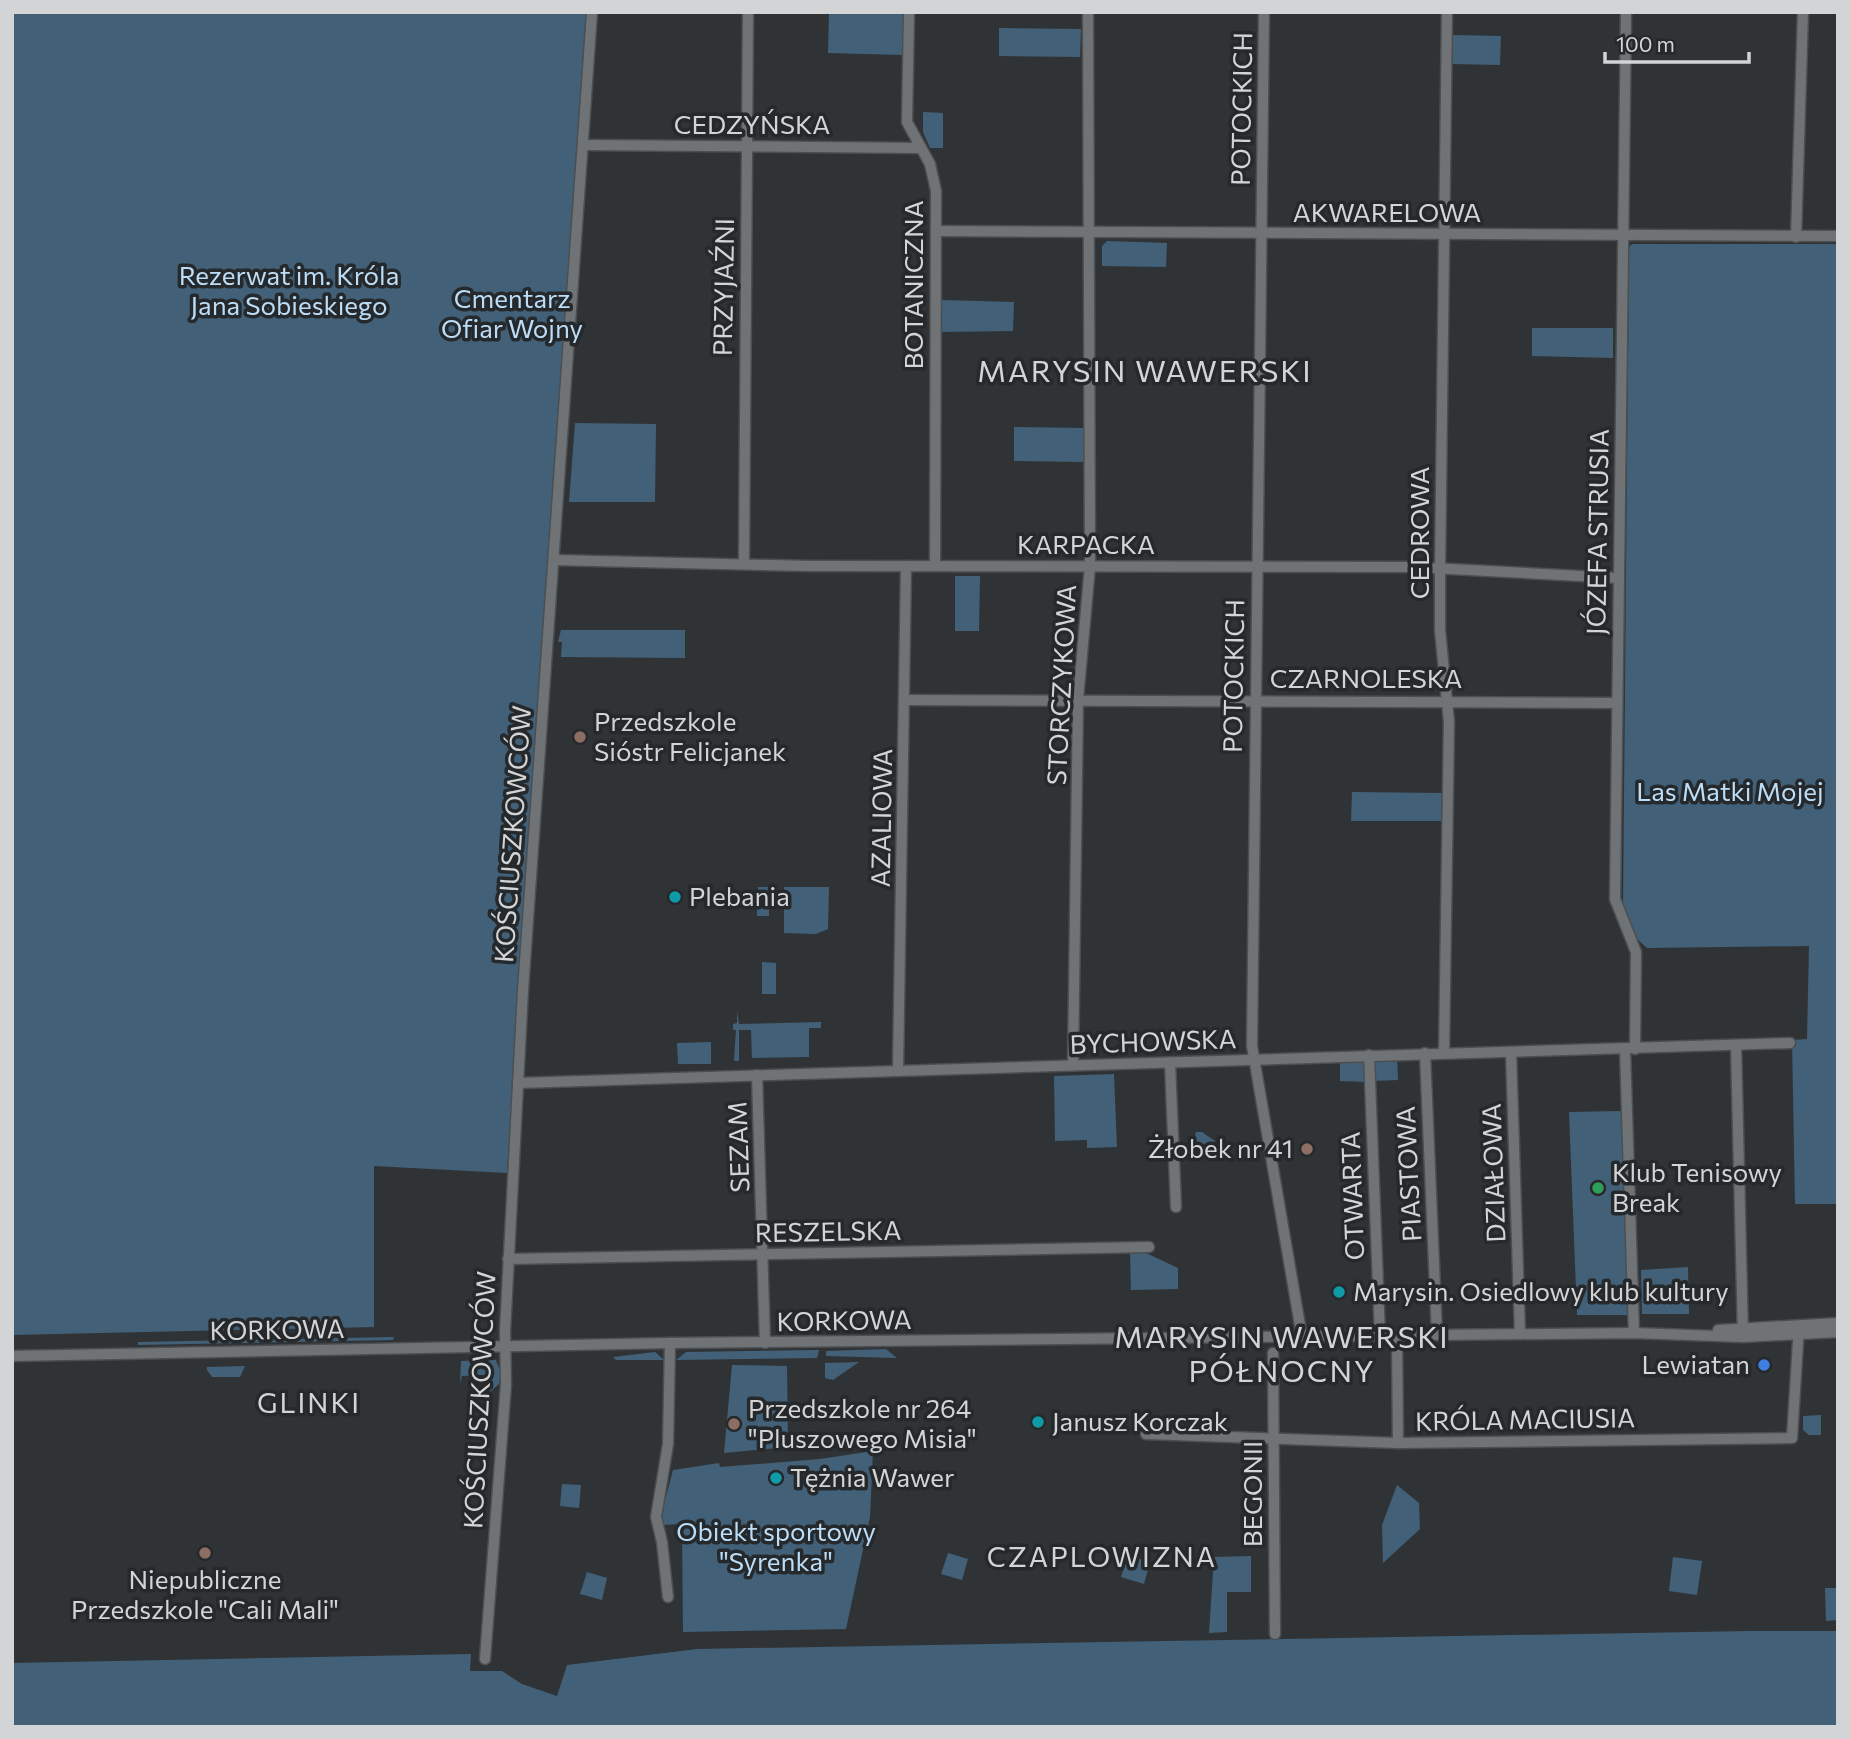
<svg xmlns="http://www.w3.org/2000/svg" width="1850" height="1739" font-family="Commissioner,sans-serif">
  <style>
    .green { fill: #426178 }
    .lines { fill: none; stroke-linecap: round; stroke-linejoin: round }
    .minor-casing { stroke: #4c4f51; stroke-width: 13 }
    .minor { stroke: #707376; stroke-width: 10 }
    .education-dot { fill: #8d6e63; stroke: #26292c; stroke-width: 2.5 }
    .culture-dot { fill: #0f9aa8; stroke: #26292c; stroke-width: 2.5 }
    .leisure-dot { fill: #2e9e5b; stroke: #26292c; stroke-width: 2.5 }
    .shop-dot { fill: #3f7fe0; stroke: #26292c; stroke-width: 2.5 }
    .labels { text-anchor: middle; stroke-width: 7; stroke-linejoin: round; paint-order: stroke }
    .street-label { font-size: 26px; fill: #d2d4d5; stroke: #26292c }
    .park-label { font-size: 26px; fill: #bcddf7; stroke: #26292c }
    .poi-label { font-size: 26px; fill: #d2d4d5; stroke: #26292c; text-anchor: start }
    .neighbourhood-label { font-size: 28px; letter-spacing: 2px; fill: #d2d4d5; stroke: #26292c }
    .quarter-label { font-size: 30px; letter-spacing: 2px; fill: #d2d4d5; stroke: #26292c }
  </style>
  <rect width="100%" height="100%" fill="#303336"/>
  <g class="green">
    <path d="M12,12H586L507,1173L374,1166V1327L12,1335Z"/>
    <path d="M829,12H904L903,55L828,53Z"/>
    <path d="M999,28L1081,29L1080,57L999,56Z"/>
    <path d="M1453,35L1501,36L1500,65L1453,64Z"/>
    <path d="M923,112L943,113V148H930L923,132Z"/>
    <path d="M1107,241L1167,243L1166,267L1102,266V246Z"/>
    <path d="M1632,244H1838V1204H1795L1792,1040L1807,1039L1809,946L1647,948L1637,939L1623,908L1629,248Z"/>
    <path d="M941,300L1014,302L1013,331L941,332Z"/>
    <path d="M1532,328H1613V358L1532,356Z"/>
    <path d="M575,423L656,424L655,502H569Z"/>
    <path d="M1014,427L1084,428V462L1014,461Z"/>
    <path d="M955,576H980L979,631H955Z"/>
    <path d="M561,630H685V658L561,657L562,642H558Z"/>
    <path d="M1352,792L1442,793L1441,821H1351Z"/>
    <path d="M758,887H770L769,916H757Z"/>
    <path d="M784,887H829L828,929L816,934L784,933Z"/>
    <path d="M762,962L776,963V994H762Z"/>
    <path d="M737,1011L739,1024L821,1022V1028H809V1057L752,1058L751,1030H739V1061H734L736,1030H733V1024L737,1023Z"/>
    <path d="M711,1042V1064H678L677,1043Z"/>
    <path d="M1397,1057L1398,1080L1373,1081L1374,1058Z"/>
    <path d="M1360,1058L1366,1063L1367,1082L1340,1081V1059Z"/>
    <path d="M1114,1074L1117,1147L1087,1148V1140L1055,1141L1054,1076Z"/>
    <path d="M1621,1111L1628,1315H1577L1569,1112Z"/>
    <path d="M1196,1132H1202L1215,1141L1212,1154L1192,1149Z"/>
    <path d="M1130,1252L1146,1253L1178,1268V1289L1131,1290Z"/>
    <path d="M1688,1267L1689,1314H1642L1641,1270Z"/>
    <path d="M394,1337L393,1340L138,1345V1342Z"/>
    <path d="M886,1349L897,1358L826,1356V1351Z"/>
    <path d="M819,1350L817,1358L676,1360L686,1352Z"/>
    <path d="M655,1352L664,1360H616L613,1357Z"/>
    <path d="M496,1360L499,1368H502L499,1384L490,1392L484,1385L483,1375L462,1376L460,1384L461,1361Z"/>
    <path d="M859,1362L833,1380L825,1378V1363Z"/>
    <path d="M732,1365L787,1366L788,1447L724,1453Z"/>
    <path d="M245,1366L240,1377H212L207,1370V1367Z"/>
    <path d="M1821,1415V1435H1809L1803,1430V1416Z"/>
    <path d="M873,1451L870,1517L846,1629L683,1632L682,1524L663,1525L662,1512L673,1470L719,1463L720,1467L820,1459Z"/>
    <path d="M562,1484L581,1485L579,1508L560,1506Z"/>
    <path d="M1397,1485L1419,1503L1420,1529L1383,1563L1382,1525Z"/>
    <path d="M948,1553L968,1559L962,1580L941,1574Z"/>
    <path d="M1128,1555L1150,1562L1144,1584L1121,1577Z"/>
    <path d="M1251,1556V1592H1227V1632L1209,1633L1214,1557Z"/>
    <path d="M1673,1557L1702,1561L1697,1595L1669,1591Z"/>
    <path d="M587,1572L607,1578L602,1600L580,1594Z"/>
    <path d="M1825,1588H1838V1620L1826,1621Z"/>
    <path d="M1751,1631H1838V1727H12V1663L471,1654L470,1671H502L522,1684L557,1696L567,1665L697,1649Z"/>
  </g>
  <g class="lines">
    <defs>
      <g id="minor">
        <path d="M909,12L907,122L930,164L936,191L935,566"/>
        <path d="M1264,12L1252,1046L1302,1337"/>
        <path d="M1626,12L1615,899L1636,952L1635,1049"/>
        <path d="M584,145L919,148"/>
        <path d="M936,231L1838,236"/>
        <path d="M1796,237L1803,12"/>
        <path d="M554,560L810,566L1413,567L1618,578"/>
        <path d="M744,562L748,12"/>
        <path d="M904,700L1617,703"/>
        <path d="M1736,1045L1743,1337"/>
        <path d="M1625,1049L1634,1333"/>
        <path d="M1511,1052L1520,1334"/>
        <path d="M1425,1053L1437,1335"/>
        <path d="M1444,1053L1449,722L1440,630V570L1447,12"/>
        <path d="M1369,1055L1380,1336"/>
        <path d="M1170,1063L1176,1207"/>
        <path d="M1073,1065L1078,699L1090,566L1088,12"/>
        <path d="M898,1070L906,566"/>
        <path d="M757,1075L765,1343"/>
        <path d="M518,1083L1790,1043"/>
        <path d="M508,1259L1149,1247"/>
        <path d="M1718,1330L1838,1323"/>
        <path d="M1397,1336L1398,1443"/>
        <path d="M1273,1353L1275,1634"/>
        <path d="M12,1356L670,1343L1634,1333L1743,1337L1838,1332"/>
        <path d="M1146,1434L1398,1443L1792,1438L1799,1326"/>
        <path d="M668,1597L662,1542L656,1517L668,1444L670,1343"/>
        <path d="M485,1659L506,1384L505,1331L523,990L592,12"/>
      </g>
    </defs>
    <use href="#minor" class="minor-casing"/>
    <use href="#minor" class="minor"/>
  </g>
  <g class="education-dot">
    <circle cx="580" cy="737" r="7"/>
    <circle cx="1307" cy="1149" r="7"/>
    <circle cx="734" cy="1424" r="7"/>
    <circle cx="205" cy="1553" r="7"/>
  </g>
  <g class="culture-dot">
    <circle cx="675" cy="897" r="7"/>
    <circle cx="1339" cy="1292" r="7"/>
    <circle cx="1038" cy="1422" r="7"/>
    <circle cx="776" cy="1478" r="7"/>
  </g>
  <circle class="leisure-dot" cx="1598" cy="1188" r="7"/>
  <circle class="shop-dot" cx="1764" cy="1365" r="7"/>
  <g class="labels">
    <g class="street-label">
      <text transform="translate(1242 109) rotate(-89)" y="9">POTOCKICH</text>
      <text x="752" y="134">CEDZYŃSKA</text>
      <text x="1387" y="222">AKWARELOWA</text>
      <text transform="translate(914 285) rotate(-90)" y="9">BOTANICZNA</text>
      <text transform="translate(724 287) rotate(-89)" y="9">PRZYJAŹNI</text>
      <text transform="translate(1598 532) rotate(-89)" y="9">JÓZEFA STRUSIA</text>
      <text transform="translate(1420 533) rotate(-90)" y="9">CEDROWA</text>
      <text x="1086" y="554">KARPACKA</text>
      <text transform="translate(1234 676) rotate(-89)" y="9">POTOCKICH</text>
      <text x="1366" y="688">CZARNOLESKA</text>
      <text transform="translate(1062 685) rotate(-87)" y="9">STORCZYKOWA</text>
      <text transform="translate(882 818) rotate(-89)" y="9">AZALIOWA</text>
      <text transform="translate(513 834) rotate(-86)" y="9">KOŚCIUSZKOWCÓW</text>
      <text transform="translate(1153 1042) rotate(-2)" y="9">BYCHOWSKA</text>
      <text transform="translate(739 1147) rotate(-92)" y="9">SEZAM</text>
      <text transform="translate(1494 1173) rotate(-92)" y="9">DZIAŁOWA</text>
      <text transform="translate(1409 1174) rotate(-93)" y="9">PIASTOWA</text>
      <text transform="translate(1353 1196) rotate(-92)" y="9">OTWARTA</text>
      <text transform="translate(828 1232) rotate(-1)" y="9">RESZELSKA</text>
      <text transform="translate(844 1321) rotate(-1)" y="9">KORKOWA</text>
      <text transform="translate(277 1330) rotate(-1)" y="9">KORKOWA</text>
      <text transform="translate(480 1400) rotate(-87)" y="9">KOŚCIUSZKOWCÓW</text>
      <text transform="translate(1525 1420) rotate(-1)" y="9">KRÓLA MACIUSIA</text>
      <text transform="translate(1253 1494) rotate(-90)" y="9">BEGONII</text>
    </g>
    <g class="park-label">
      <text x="289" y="285">Rezerwat im. Króla<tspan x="289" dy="30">Jana Sobieskiego</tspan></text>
      <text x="512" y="308">Cmentarz<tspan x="512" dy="30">Ofiar Wojny</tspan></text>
      <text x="1730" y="801">Las Matki Mojej</text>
      <text x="776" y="1541">Obiekt sportowy<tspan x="776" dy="30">"Syrenka"</tspan></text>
    </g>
    <g class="poi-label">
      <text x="594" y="731">Przedszkole<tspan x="594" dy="30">Sióstr Felicjanek</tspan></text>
      <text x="689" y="906">Plebania</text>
      <text x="1293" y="1158" text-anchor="end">Żłobek nr 41</text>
      <text x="1612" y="1182">Klub Tenisowy<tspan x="1612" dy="30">Break</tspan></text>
      <text x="1353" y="1301">Marysin. Osiedlowy klub kultury</text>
      <text x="1750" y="1374" text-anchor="end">Lewiatan</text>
      <text x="748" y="1418">Przedszkole nr 264<tspan x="748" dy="30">"Pluszowego Misia"</tspan></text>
      <text x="1052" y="1431">Janusz Korczak</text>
      <text x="790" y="1487">Tężnia Wawer</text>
      <text x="205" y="1589" text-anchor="middle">Niepubliczne<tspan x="205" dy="30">Przedszkole "Cali Mali"</tspan></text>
    </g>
    <g class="neighbourhood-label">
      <text x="309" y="1413">GLINKI</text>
      <text x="1102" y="1567">CZAPLOWIZNA</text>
    </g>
    <g class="quarter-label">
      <text x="1145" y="382">MARYSIN WAWERSKI</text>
      <text x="1282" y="1348">MARYSIN WAWERSKI<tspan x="1282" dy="34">PÓŁNOCNY</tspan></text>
    </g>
  </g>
  <rect width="1850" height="1739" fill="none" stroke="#d2d4d5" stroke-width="28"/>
  <path d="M1605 52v10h144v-10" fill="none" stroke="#d2d4d5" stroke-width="3.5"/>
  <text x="1616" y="52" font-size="21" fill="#d2d4d5" stroke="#26292c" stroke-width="5" paint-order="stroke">100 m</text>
</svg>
